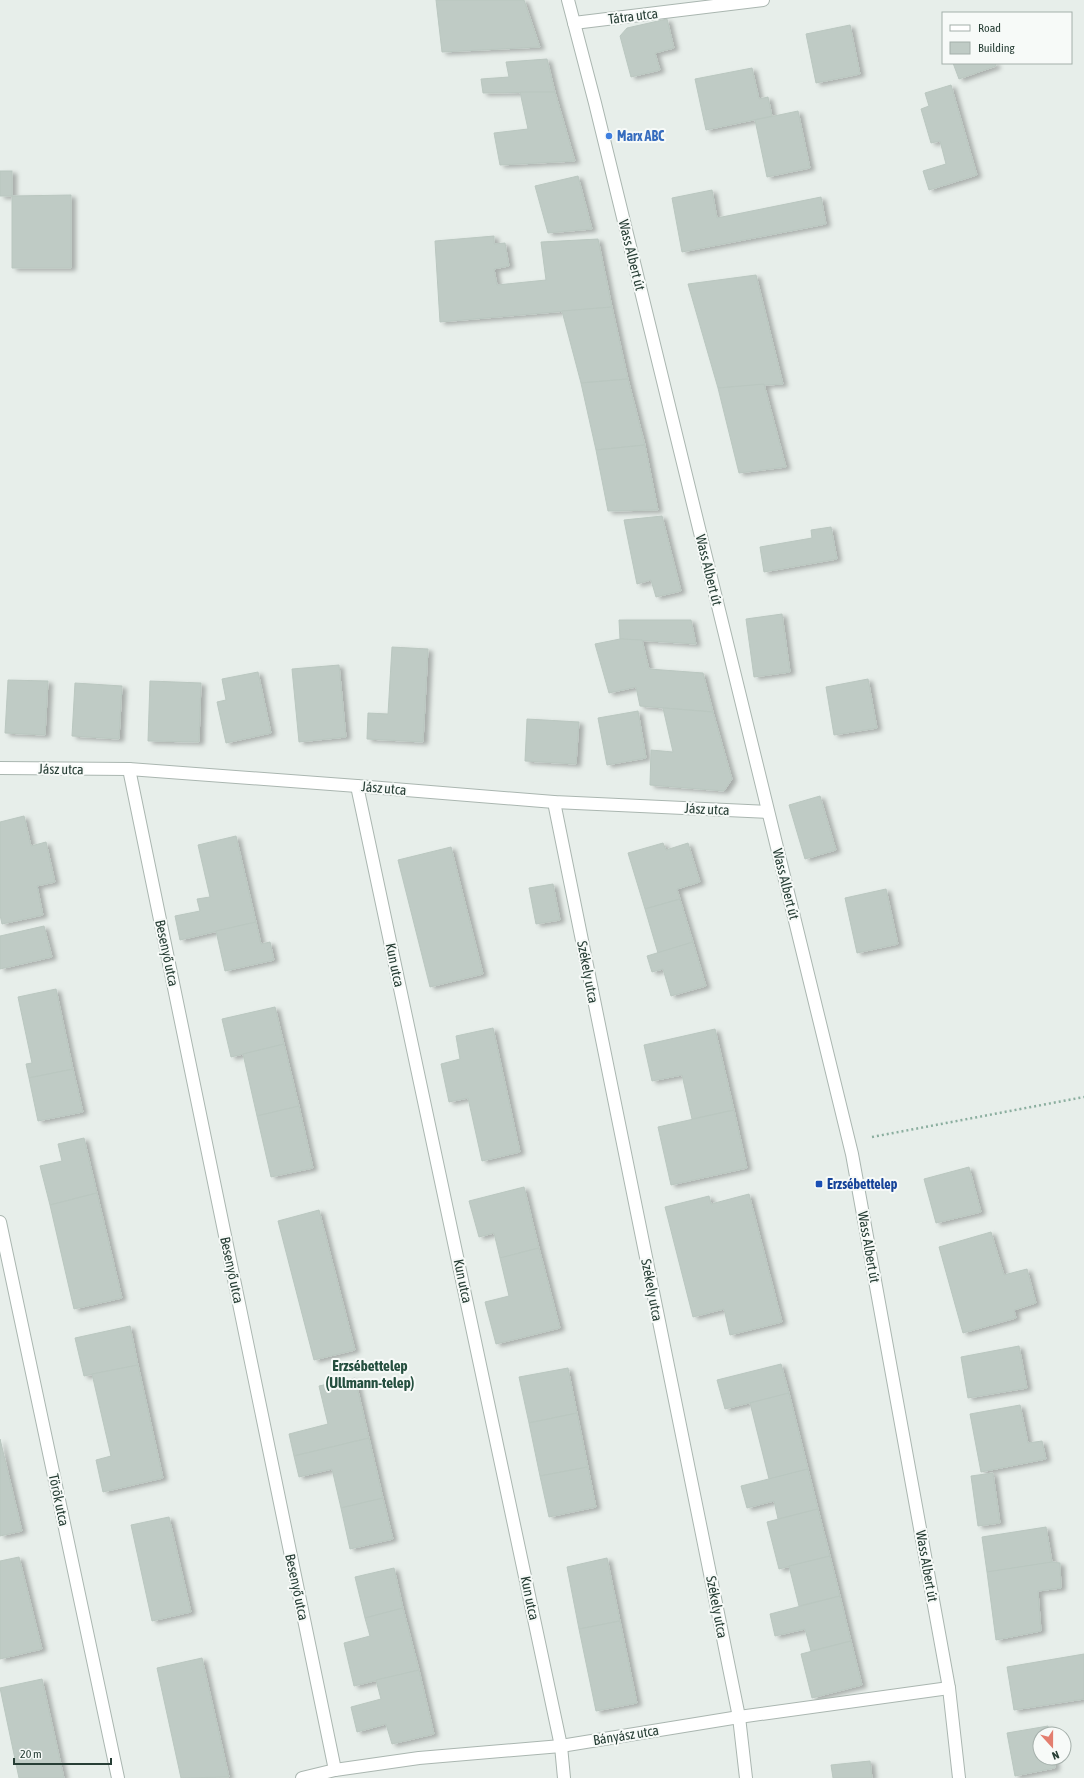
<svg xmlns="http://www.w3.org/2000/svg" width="1084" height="1778" font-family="'Asap Condensed',sans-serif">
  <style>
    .building { fill: #bfcbc5; stroke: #bac7c0; filter: url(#shadow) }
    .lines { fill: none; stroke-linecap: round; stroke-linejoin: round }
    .minor-casing { stroke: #aab6b0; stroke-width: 14 }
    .tertiary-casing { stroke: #aab6b0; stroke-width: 14 }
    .path { stroke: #8bae9f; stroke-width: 2.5; stroke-dasharray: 2 3; stroke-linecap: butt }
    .minor { stroke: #fff; stroke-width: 12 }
    .tertiary { stroke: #fff; stroke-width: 12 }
    .shop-dot { fill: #3f7fe0; stroke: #f7faf8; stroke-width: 1.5 }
    .transit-dot { fill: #1a4fb4; stroke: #f7faf8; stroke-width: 1.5 }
    .labels { text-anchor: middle; stroke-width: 4; stroke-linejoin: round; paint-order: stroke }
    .street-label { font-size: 14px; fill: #273e35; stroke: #f7faf8 }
    .shop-label { font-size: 14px; font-weight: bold; fill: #366cbe; stroke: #f7faf8; text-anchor: start }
    .transit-label { font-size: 14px; font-weight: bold; fill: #164399; stroke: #f7faf8; text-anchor: start }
    .neighbourhood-label { font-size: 15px; font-weight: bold; fill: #254f3f; stroke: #f7faf8 }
  </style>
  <defs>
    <filter id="shadow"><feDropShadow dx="4.5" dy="2.5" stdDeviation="2" flood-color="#0004"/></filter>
  </defs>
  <rect width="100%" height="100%" fill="#e7eeea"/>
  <g class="building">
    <path d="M436,0H524L540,47L442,52Z"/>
    <path d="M667,19L674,48L655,53L660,70L631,77L620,36L627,28Z"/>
    <path d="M850,25L860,74L816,83L806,34Z"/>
    <path d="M547,59L555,92L483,93L481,79L509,77L506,62Z"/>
    <path d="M953,63H995L996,66L959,79Z"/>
    <path d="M752,68L759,99L768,97L772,116L706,130L695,79Z"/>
    <path d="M951,85L977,175L929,190L923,171L946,164L940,141L931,143L921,109L929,106L925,93Z"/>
    <path d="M520,92H555L575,161L500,165L494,133L528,129Z"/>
    <path d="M798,111L810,168L767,177L755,120Z"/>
    <rect x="0" y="171" width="12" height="25"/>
    <path d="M578,176L592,229L548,233L535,186Z"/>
    <path d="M712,190L717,218L821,197L826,224L682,252L672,198Z"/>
    <path d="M71,195V268H12V196Z"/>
    <path d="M494,236V244L505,243L509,266L494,269L497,285L546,280L541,242L598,239L612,307L440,322L435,241Z"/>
    <path d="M756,275L783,384L718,388L688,284Z"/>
    <path d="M612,307L628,379L581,383L562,311Z"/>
    <path d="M628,379L645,445L596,450L581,383Z"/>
    <path d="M764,384L786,467L739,473L718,388Z"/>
    <path d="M645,445L658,510L608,511L596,450Z"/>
    <path d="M662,516L681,591L656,597L651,580L637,584L624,520Z"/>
    <path d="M831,527L837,559L764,572L760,547L812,538L811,530Z"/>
    <path d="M782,614L790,672L754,677L746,619Z"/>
    <path d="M619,620H691L696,644L620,639Z"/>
    <path d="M620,639L642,640L649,669L703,673L713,712L640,706L636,687L609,693L595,644Z"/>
    <path d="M392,647L428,649L423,742L367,739L368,713L388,714Z"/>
    <path d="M339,665L346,737L299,742L292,669Z"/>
    <path d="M258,672L271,733L226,743L217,702L226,700L222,679Z"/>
    <path d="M868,679L877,728L834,735L826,687Z"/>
    <path d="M8,680L48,681L45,735L5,733Z"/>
    <path d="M150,681L201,683L199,742L148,741Z"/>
    <path d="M75,683L122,686L119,739L72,736Z"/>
    <path d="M663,708L713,712L732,779L724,791L650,785L651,750L673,752Z"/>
    <path d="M638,711L646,758L607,765L598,718Z"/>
    <path d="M527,719L579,722L576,764L525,761Z"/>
    <path d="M820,796L836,850L805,859L789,805Z"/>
    <path d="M24,816L31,846L46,842L55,882L37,886L43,915L2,924L0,915V822Z"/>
    <path d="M236,836L256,922L180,940L175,916L200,911L197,899L210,897L198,845Z"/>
    <path d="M663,843L666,850L688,843L700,882L677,889L680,899L645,909L628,853Z"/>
    <path d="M451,847L483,974L430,987L398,860Z"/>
    <path d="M553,884L560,920L536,924L529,888Z"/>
    <path d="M886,889L898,944L857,953L845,898Z"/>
    <path d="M680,899L693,942L658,953L645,909Z"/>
    <path d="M256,922L261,944L270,942L274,960L225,971L216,931Z"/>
    <path d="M44,926L52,957L0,969V936Z"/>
    <path d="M693,942L706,986L671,996L663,969L652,972L647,956Z"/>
    <path d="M56,989L73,1069L29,1078L26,1064L32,1063L18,997Z"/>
    <path d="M275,1007L284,1044L231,1057L222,1019Z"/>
    <path d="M493,1028L520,1152L482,1161L468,1098L449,1102L441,1064L460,1059L456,1036Z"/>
    <path d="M715,1029L734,1110L692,1119L682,1075L652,1081L644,1045Z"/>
    <path d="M284,1044L299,1106L257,1116L243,1054Z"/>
    <path d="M73,1069L83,1112L38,1121L29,1078Z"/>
    <path d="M299,1106L313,1168L271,1177L257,1116Z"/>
    <path d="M734,1110L747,1168L671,1185L658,1127Z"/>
    <path d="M84,1138L97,1193L50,1205L40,1166L62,1161L58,1144Z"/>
    <path d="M969,1167L981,1212L936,1223L924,1179Z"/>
    <path d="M524,1187L539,1248L500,1258L494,1233L479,1237L469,1201Z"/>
    <path d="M97,1193L122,1298L74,1309L50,1205Z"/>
    <path d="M749,1194L782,1322L730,1335L724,1309L693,1317L665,1207L709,1196L711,1204Z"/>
    <path d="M319,1210L355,1350L314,1360L278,1221Z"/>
    <path d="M991,1232L1004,1275L1027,1269L1036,1303L1014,1310L1016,1318L963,1333L939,1247Z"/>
    <path d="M539,1248L560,1328L496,1344L485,1302L509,1296L500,1258Z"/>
    <path d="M130,1326L138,1365L84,1376L75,1338Z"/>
    <path d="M1019,1346L1027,1388L968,1398L961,1357Z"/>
    <path d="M781,1364L789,1393L725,1409L717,1380Z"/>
    <path d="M138,1365L163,1478L103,1492L96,1460L111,1456L92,1374Z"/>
    <path d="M568,1368L577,1413L529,1423L519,1377Z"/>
    <path d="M355,1378L369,1438L294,1456L289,1434L328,1424L319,1386Z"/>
    <path d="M789,1393L808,1469L769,1479L750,1403Z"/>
    <path d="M1020,1405L1028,1443L1042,1441L1046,1459L981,1472L970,1414Z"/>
    <path d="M577,1413L588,1467L540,1476L529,1423Z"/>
    <path d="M369,1438L383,1498L341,1508L332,1469L299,1477L294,1456Z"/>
    <path d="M0,1439L22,1531L0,1536Z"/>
    <path d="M588,1467L596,1507L549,1517L540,1476Z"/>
    <path d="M808,1469L818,1509L778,1519L774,1501L747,1508L741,1486Z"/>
    <path d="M993,1473L1000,1523L978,1526L971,1476Z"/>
    <path d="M383,1498L393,1539L350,1549L341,1508Z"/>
    <path d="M818,1509L830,1556L779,1569L767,1522Z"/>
    <path d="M169,1517L191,1612L152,1621L131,1525Z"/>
    <path d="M1046,1527L1052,1562L987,1572L982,1537Z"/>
    <path d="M830,1556L840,1596L799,1606L789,1566Z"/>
    <path d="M19,1557L42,1649L0,1659V1561Z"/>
    <path d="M607,1558L620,1621L579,1629L567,1567Z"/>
    <path d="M1052,1562L1060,1563L1061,1588L1038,1591L1041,1631L996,1640L987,1572Z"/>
    <path d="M394,1568L403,1608L365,1618L355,1577Z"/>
    <path d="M840,1596L851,1641L811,1651L805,1629L775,1636L770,1614Z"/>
    <path d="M403,1608L419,1670L354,1686L344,1643L370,1636L365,1618Z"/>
    <path d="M620,1621L637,1703L596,1711L579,1629Z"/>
    <path d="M851,1641L862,1685L812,1698L801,1654Z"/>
    <path d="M1084,1654V1699L1014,1710L1007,1667Z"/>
    <path d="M202,1658L229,1777L181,1778L157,1668Z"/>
    <path d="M419,1670L434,1734L392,1744L386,1724L357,1732L351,1707L381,1699L376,1680Z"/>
    <path d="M42,1679L64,1778H19L0,1688Z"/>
    <path d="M1048,1726L1049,1734H1040V1758H1054L1055,1768L1015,1776L1007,1733Z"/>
    <path d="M870,1761L872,1778H833L831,1765Z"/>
  </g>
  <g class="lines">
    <defs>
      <g id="minor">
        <path d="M574,23L763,0"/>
        <path d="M0,768L129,769L357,786L554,802L768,812"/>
        <path d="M129,769L335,1770"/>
        <path d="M357,786L561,1746L564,1778"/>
        <path d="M554,802L739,1717L746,1778"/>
        <path d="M0,1222L118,1778"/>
        <path d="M302,1778L335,1770L419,1758L561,1746L739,1717L949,1688"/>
      </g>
      <path id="tertiary" d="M568,0L595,103L852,1154L949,1688L959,1778"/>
    </defs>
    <use href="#minor" class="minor-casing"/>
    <use href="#tertiary" class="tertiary-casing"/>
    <path class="path" d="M872,1137L1084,1097"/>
    <use href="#minor" class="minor"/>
    <use href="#tertiary" class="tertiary"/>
  </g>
  <circle class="shop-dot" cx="609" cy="136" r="4"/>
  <rect class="transit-dot" x="815" y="1180" width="8" height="8" rx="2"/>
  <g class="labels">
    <g class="street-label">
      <text transform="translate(633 16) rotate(-7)" y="5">Tátra utca</text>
      <text transform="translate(632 255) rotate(76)" y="5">Wass Albert út</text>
      <text transform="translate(709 570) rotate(76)" y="5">Wass Albert út</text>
      <text transform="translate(61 769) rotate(1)" y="5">Jász utca</text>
      <text transform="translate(384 788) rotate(5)" y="5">Jász utca</text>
      <text transform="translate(707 809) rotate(3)" y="5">Jász utca</text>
      <text transform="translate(786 884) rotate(76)" y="5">Wass Albert út</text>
      <text transform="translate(167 953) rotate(78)" y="5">Besenyő utca</text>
      <text transform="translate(395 965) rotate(78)" y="5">Kun utca</text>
      <text transform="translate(588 972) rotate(79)" y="5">Székely utca</text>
      <text transform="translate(869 1247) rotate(80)" y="5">Wass Albert út</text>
      <text transform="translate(232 1270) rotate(78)" y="5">Besenyő utca</text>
      <text transform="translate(463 1281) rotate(78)" y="5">Kun utca</text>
      <text transform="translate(652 1290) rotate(79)" y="5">Székely utca</text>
      <text transform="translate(59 1500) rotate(78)" y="5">Török utca</text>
      <text transform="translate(927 1566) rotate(80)" y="5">Wass Albert út</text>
      <text transform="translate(297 1587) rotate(78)" y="5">Besenyő utca</text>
      <text transform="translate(530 1598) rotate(78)" y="5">Kun utca</text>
      <text transform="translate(717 1607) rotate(79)" y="5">Székely utca</text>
      <text transform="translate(626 1735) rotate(-9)" y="5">Bányász utca</text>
    </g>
    <g class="shop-label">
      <text x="617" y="141">Marx ABC</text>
    </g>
    <g class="transit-label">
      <text x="827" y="1189">Erzsébettelep</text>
    </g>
    <g class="neighbourhood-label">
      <text x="370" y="1371">Erzsébettelep<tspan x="370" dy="17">(Ullmann-telep)</tspan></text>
    </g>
  </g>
  <rect x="942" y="12" width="130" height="52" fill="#f7faf8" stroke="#a4afaa"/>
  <rect x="950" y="25" width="20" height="6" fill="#ffffff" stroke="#a4afaa"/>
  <text x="978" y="32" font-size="12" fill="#273e35">Road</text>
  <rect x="950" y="42" width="20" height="12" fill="#bfcbc5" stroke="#a4afaa"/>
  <text x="978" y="52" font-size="12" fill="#273e35">Building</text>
  <g transform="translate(1052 1746) rotate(159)"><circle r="19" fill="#f7faf8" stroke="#a4afaa"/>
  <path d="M0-3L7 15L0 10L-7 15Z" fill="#e37e6f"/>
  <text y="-6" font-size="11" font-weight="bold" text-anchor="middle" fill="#273e35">N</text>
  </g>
  <path d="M14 1758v6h97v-6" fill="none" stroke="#273e35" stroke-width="2"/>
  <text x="20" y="1758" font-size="12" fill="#273e35" stroke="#f7faf8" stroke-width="3" paint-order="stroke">20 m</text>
</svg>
